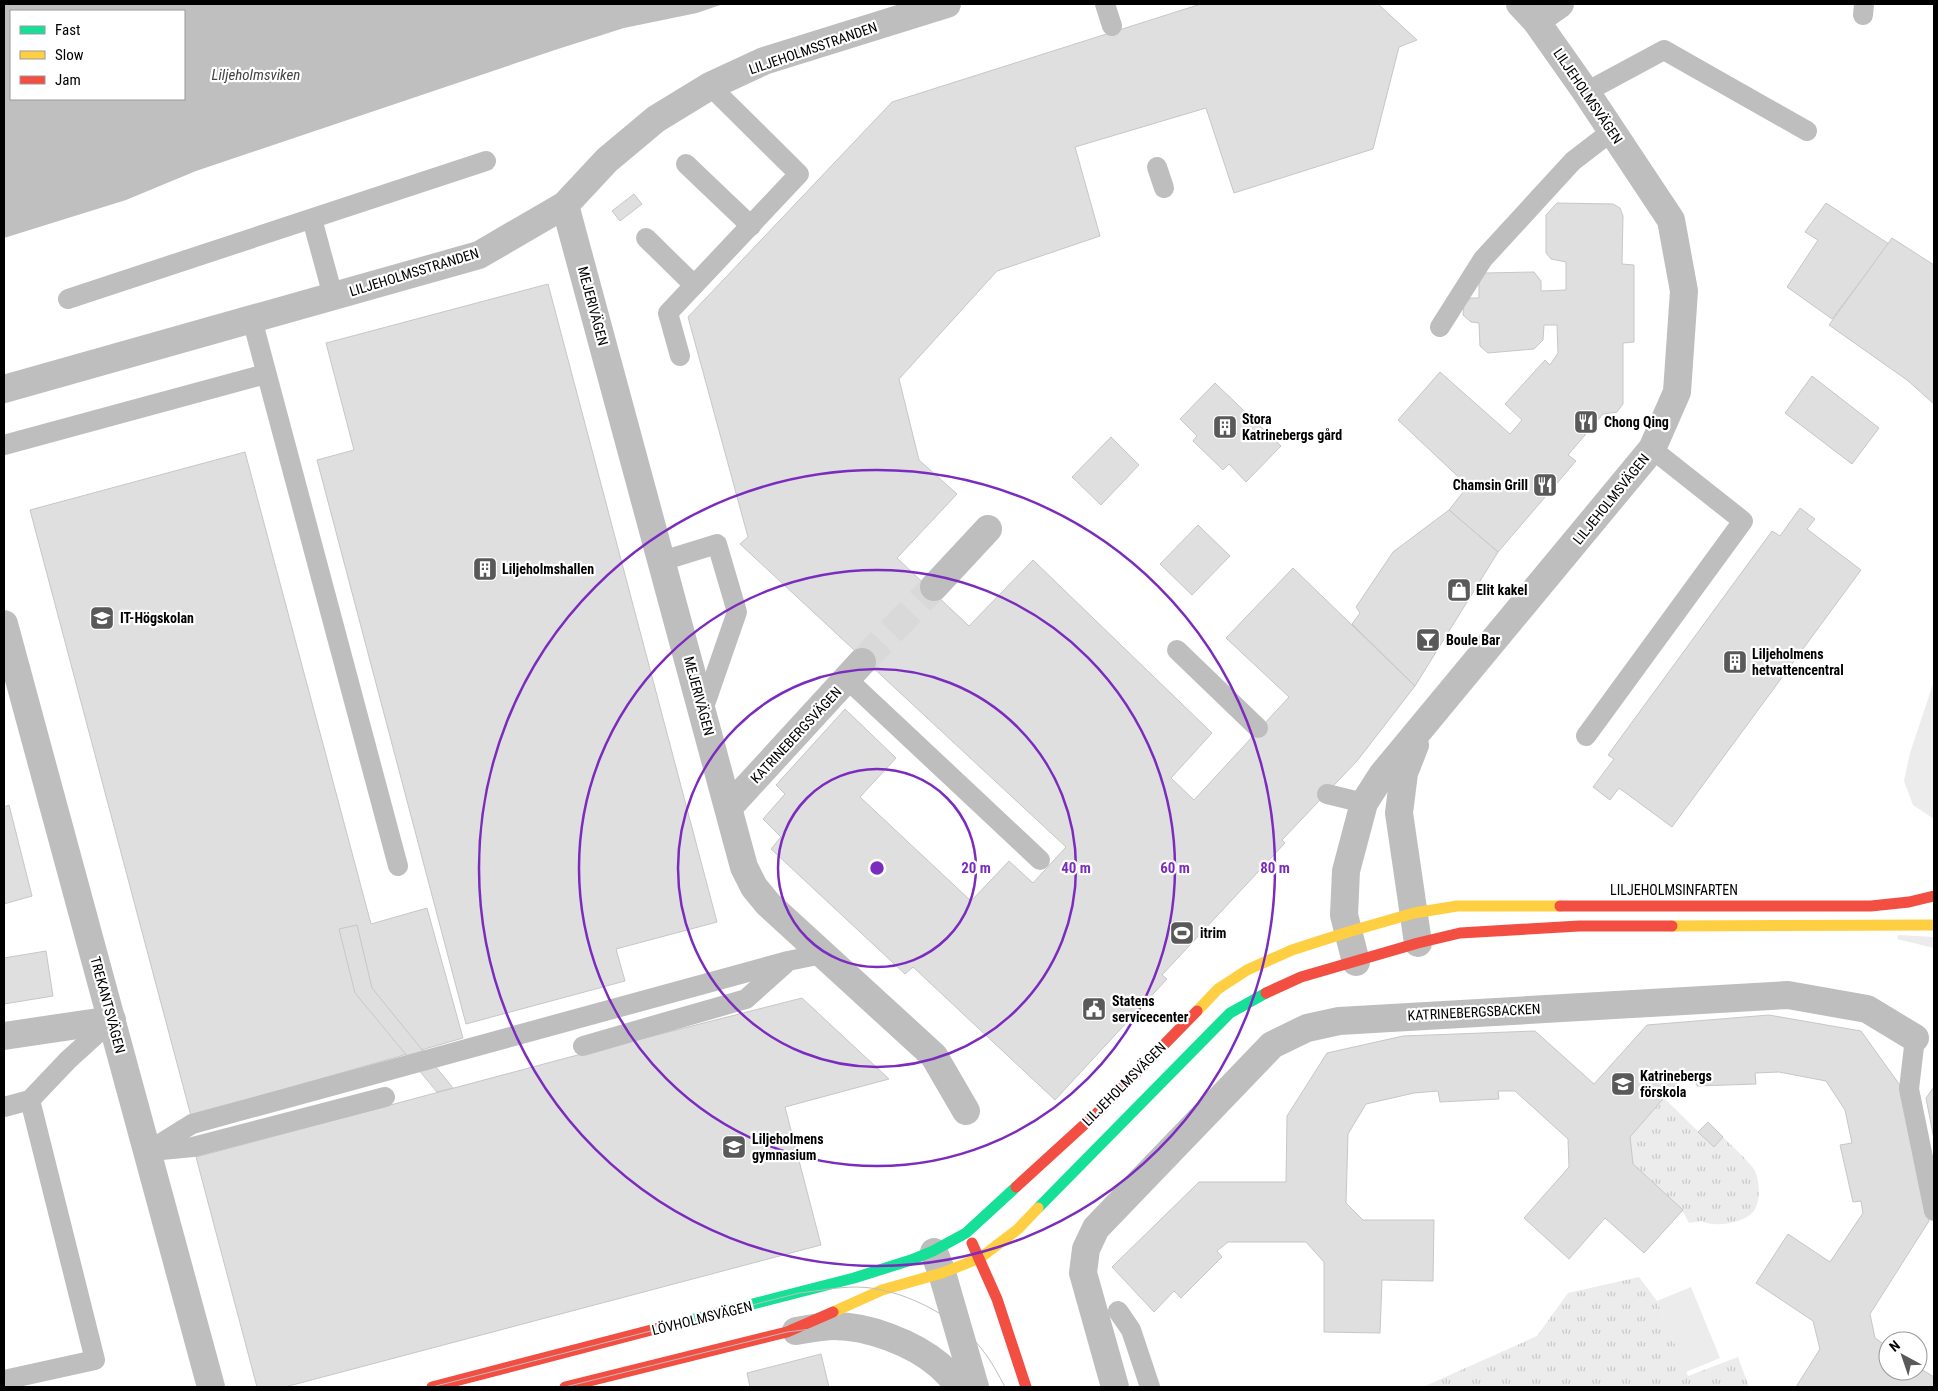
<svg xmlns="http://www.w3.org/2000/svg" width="1938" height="1391" font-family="'Roboto Condensed',sans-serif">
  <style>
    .green { fill: #ececec }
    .park { fill: url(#park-tufts) }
    .water { fill: #bfbfbf; fill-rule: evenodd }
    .building { fill: #dfdfdf; stroke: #c7c7c7 }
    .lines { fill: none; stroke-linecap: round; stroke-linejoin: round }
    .street-tunnel { stroke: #d9d9d9; stroke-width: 28; stroke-dasharray: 28 14; stroke-linecap: butt }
    .lane { stroke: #bebebe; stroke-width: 20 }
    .street { stroke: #bebebe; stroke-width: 28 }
    .fast { stroke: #16e098; stroke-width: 11 }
    .slow { stroke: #ffcf43; stroke-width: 11 }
    .jam { stroke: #f24e42; stroke-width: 11 }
    .tram { stroke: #bebebe; stroke-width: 1 }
    .ring { fill: none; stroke: #7b2cbf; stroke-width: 2.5 }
    .labels { text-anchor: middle; stroke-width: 4.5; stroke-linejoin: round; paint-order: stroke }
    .street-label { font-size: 14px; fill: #000; stroke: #fff }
    .poi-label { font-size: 14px; font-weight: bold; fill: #000; stroke: #fff; text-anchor: start }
    .water-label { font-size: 15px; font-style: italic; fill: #444; stroke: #fff }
    .centre { fill: #7b2cbf; stroke: #fff; stroke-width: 2.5 }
    .ring-label { font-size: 15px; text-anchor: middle; font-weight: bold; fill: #7b2cbf; stroke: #fff; stroke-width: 4.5; stroke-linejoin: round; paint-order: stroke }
  </style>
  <defs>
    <pattern id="park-tufts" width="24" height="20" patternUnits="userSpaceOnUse" patternTransform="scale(1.25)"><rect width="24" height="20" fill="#ececec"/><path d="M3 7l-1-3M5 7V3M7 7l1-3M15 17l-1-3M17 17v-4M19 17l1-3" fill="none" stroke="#c9c9c9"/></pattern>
  </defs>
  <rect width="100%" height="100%" fill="#fff"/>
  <g class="green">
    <path d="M1934,681V819L1913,805L1904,781L1910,753Z"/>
    <path d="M1898,935L1934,937V948L1897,939Z"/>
    <path d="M1691,1287L1720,1358L1686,1372L1657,1301Z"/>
  </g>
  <g class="park">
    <path d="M1664,1098L1714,1147L1723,1137C1730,1144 1752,1164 1755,1171C1760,1182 1761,1203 1753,1212C1744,1223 1714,1228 1702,1221L1689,1223L1682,1210L1633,1164L1630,1137Z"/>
    <path d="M1639,1277L1657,1301L1688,1376L1738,1357L1749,1387H1423L1537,1336L1568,1293Z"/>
  </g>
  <path class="water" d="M4,4H723L697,13L624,28L558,49L196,171L126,200L4,238ZM11,11H184V99H11Z"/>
  <g class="building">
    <path d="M1201,4H1378L1417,40L1399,47L1373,149L1234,193L1206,108L1075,147L1100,236L997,271L899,379L919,460L957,494L897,558L969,626L1033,560L1212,733L1171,778L1194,800L1289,697L1226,638L1293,568L1415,686L1357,761L1282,840L1285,843L1162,975L1167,979L1055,1100L913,967L905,974L771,849L781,837L763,819L785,794L776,785L845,709L896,758L860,797L971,901L1009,861L1033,883L1066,847L740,544L748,537L688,317L892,102Z"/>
    <path d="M634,194L642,204L620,221L612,211Z"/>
    <path d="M1557,203L1613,204L1620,208L1623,216L1622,264L1634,265V342L1623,343V404L1617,412L1603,414L1568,455L1576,461L1498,552L1449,510L1468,486L1398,420L1440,372L1510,434L1522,420L1505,404L1545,360L1550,365L1558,353L1557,325H1544L1543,340L1534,349L1488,353L1480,346L1479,323L1471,322L1463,315L1464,303L1471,298H1479V281L1485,273L1534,272L1541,281V291L1566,290V262L1551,259L1546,253V215Z"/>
    <path d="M1826,203L1889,244L1832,319L1787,287L1818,240L1805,232Z"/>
    <path d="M1892,238L1934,265V404L1907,380L1829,325Z"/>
    <path d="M548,284L717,922L616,949L625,981L466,1024L317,460L354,450L326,343Z"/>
    <path d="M1812,376L1879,428L1852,464L1785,413Z"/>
    <path d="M1215,383L1281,446L1246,482L1229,464L1223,470L1193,441L1197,436L1180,419Z"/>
    <path d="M1111,437L1139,465L1101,505L1072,477Z"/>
    <path d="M245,452L371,924L427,908L463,1038L191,1116L30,510Z"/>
    <path d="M1800,508L1815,519L1807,529L1861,570L1672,827L1619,788L1610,800L1593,787L1614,759L1608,755L1772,531L1780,536Z"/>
    <path d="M1449,510L1498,552L1415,686L1352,624L1360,613L1356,607L1393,552Z"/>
    <path d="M1198,525L1230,556L1192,595L1160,564Z"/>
    <path d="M9,805L32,896L4,904V807Z"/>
    <path d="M357,925L372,988L453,1088L437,1092L355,993L339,929Z"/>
    <path d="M46,951L53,996L4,1004V958Z"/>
    <path d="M802,998L889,1079L785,1107L821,1245L285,1387H257L196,1157L570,1057Z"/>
    <path d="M1769,1015L1861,1031L1902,1088L1929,1221L1870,1314L1875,1338L1888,1347V1371H1918V1367L1934,1377V1387H1796L1820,1349L1813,1321L1756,1283L1788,1234L1830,1262L1863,1213L1861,1201L1853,1202L1840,1145L1852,1143L1845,1110L1826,1081L1779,1072L1755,1073L1756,1084L1697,1086L1696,1076L1682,1077L1630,1137L1633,1164L1683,1210L1644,1253L1605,1218L1569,1259L1524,1218L1569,1167L1568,1139L1515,1091H1498L1499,1099L1440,1102L1438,1091L1414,1093L1366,1104L1348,1134L1346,1203L1363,1220H1434L1433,1281L1382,1280L1380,1333L1324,1332V1262L1306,1242H1228L1217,1251L1222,1257L1181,1298L1174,1291L1154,1312L1112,1267L1199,1182H1286L1287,1116L1327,1053L1403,1036L1535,1031L1594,1084L1647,1025Z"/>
    <path d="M1934,1087V1139L1926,1098Z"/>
    <path d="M1708,1122L1723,1137L1714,1147L1698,1132Z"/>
    <path d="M821,1354L829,1387H750L747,1373Z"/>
  </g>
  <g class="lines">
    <path class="street-tunnel" d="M862,662L934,587"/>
    <g class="lane">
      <path d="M1105,4L1112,26"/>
      <path d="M1863,15L1864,4"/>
      <path d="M1586,92L1664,50L1807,131"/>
      <path d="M686,164L751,226"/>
      <path d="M1157,167L1164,188"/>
      <path d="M312,219L333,296"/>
      <path d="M646,238L694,285"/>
      <path d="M68,299L486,161"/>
      <path d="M252,319L398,866"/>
      <path d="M1440,327L1483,259L1573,161L1612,131"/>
      <path d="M680,356L668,313L799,174L710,86"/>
      <path d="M4,445L266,374"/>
      <path d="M662,561L717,544L737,612L703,710"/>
      <path d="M1177,650L1258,728"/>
      <path d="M847,679L1040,860"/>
      <path d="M1586,736L1743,521L1652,449"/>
      <path d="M1327,794L1364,803"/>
      <path d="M1915,1038L1909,1089L1934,1211"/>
      <path d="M583,1046L746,999L785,964"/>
      <path d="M4,1107L30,1100L68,1060L112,1020"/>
      <path d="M151,1151L193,1147L385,1097"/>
      <path d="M147,1152L192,1124L788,961L822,954"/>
      <path d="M1118,1311L1131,1330L1150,1387"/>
      <path d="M4,1380L95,1360L30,1100"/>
    </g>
    <g class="street">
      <path d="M1536,21L1560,4"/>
      <path d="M565,205L744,867L754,887L768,904L934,1056L966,1111"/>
      <path d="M4,389L479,255L565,205L607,160L656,119L710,86L764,61L947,4"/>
      <path d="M934,587L988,529"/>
      <path d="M4,624L211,1387"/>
      <path d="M1415,745L1404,773L1399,813L1418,943"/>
      <path d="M729,807L862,662"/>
      <path d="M1356,962L1344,915L1346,871L1364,803L1382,775L1652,449L1677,392L1684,291L1671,220L1586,92L1536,21L1520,4"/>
      <path d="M4,1036L112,1020"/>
      <path d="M934,1252L942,1273L975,1387"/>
      <path d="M796,1331C808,1329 822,1326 834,1326C868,1326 913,1343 939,1365C947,1372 954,1380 961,1387"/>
      <path d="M1115,1387L1083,1273L1086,1249L1096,1228L1272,1045L1307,1028L1339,1021L1788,995L1867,1009L1915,1038"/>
    </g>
    <g class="fast">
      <path d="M1038,1208L1230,1013L1266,993"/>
      <path d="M659,1328L854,1278L911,1260L933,1251L966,1233L1016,1187"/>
    </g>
    <g class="slow">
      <path d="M1672,926L1934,925"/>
      <path d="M1197,1011L1218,989L1247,970L1292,950L1348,932L1414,913L1457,906H1560"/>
      <path d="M833,1312L882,1290L942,1273L980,1258L1018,1229L1038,1208"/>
    </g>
    <g class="jam">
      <path d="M1560,906H1871L1909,902L1934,896"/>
      <path d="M1266,993L1301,977L1418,943L1460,933L1579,926H1672"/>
      <path d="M1016,1187L1097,1113L1197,1011"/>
      <path d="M972,1243L997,1299L1026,1387"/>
      <path d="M432,1387L659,1328"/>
      <path d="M565,1387L787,1332L833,1312"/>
    </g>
    <g class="tram">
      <path d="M432,1387L799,1293C818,1291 837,1287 856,1287C899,1287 954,1315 981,1348C991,1360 998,1374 1005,1387"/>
      <path d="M565,1387L787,1332L835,1326L863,1330L889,1337L906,1344L938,1364L961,1387"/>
    </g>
  </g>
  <g class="ring">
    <circle cx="877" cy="868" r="99"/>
    <circle cx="877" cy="868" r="199"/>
    <circle cx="877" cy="868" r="298"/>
    <circle cx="877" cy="868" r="398"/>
  </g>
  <defs>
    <symbol id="restaurant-square" viewBox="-11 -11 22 22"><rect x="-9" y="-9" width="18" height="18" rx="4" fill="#595959" stroke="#fff"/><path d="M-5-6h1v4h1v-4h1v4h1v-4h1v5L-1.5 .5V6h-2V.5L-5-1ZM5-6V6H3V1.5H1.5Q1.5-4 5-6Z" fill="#fff"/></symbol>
    <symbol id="building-square" viewBox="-11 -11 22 22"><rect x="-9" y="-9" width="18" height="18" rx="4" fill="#595959" stroke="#fff"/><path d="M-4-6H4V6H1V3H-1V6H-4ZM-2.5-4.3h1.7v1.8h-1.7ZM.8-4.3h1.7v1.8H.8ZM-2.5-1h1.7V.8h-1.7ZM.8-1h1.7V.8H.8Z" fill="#fff"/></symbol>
    <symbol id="shop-square" viewBox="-11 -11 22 22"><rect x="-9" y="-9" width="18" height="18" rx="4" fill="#595959" stroke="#fff"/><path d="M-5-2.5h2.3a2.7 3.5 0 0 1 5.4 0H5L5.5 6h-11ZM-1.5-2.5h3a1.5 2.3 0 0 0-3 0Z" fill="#fff"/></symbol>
    <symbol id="university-square" viewBox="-11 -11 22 22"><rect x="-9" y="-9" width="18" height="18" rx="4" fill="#595959" stroke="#fff"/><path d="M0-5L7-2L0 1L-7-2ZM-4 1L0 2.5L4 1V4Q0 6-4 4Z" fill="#fff"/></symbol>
    <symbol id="bar-square" viewBox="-11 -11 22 22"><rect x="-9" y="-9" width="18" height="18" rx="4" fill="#595959" stroke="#fff"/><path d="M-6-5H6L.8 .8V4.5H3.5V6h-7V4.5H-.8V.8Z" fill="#fff"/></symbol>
    <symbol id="stadium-square" viewBox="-11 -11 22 22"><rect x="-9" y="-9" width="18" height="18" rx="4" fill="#595959" stroke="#fff"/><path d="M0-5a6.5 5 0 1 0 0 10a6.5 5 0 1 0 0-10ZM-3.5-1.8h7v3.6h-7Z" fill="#fff"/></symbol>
    <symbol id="civic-square" viewBox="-11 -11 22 22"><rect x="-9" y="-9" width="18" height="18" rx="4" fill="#595959" stroke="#fff"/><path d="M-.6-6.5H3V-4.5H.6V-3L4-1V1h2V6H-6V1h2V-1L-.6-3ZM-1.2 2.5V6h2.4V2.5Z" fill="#fff"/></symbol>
    <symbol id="school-square" viewBox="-11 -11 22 22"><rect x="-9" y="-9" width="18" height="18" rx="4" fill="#595959" stroke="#fff"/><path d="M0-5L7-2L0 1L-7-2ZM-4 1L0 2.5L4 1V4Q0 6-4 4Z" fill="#fff"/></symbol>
  </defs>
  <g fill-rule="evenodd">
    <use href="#restaurant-square" x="1572" y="408" width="28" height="28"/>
    <use href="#building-square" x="1211" y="413" width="28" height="28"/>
    <use href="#restaurant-square" x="1531" y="471" width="28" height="28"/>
    <use href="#building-square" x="471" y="555" width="28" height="28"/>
    <use href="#shop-square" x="1445" y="576" width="28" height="28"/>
    <use href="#university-square" x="88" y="604" width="28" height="28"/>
    <use href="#bar-square" x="1414" y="626" width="28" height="28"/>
    <use href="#building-square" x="1721" y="648" width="28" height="28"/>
    <use href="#stadium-square" x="1168" y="919" width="28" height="28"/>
    <use href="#civic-square" x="1080" y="995" width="28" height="28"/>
    <use href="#school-square" x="1609" y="1070" width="28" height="28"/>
    <use href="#school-square" x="720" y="1133" width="28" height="28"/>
  </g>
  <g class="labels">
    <g class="street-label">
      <text transform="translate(813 48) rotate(-19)" y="5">LILJEHOLMSSTRANDEN</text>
      <text transform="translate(1588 96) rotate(56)" y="5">LILJEHOLMSVÄGEN</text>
      <text transform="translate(414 272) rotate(-17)" y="5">LILJEHOLMSSTRANDEN</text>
      <text transform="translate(593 306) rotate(75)" y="5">MEJERIVÄGEN</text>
      <text transform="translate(1611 499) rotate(-51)" y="5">LILJEHOLMSVÄGEN</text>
      <text transform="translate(699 696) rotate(75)" y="5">MEJERIVÄGEN</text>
      <text transform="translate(796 735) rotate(-47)" y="5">KATRINEBERGSVÄGEN</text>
      <text x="1674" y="895">LILJEHOLMSINFARTEN</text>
      <text transform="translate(108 1005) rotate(75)" y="5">TREKANTSVÄGEN</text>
      <text transform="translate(1474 1012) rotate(-3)" y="5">KATRINEBERGSBACKEN</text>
      <text transform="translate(1124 1084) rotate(-45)" y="5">LILJEHOLMSVÄGEN</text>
      <text transform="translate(702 1318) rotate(-14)" y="5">LÖVHOLMSVÄGEN</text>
    </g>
    <g class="poi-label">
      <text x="1242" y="424">Stora<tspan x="1242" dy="16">Katrinebergs gård</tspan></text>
      <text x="1604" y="427">Chong Qing</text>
      <text x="1528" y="490" text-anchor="end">Chamsin Grill</text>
      <text x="502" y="574">Liljeholmshallen</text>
      <text x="1476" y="595">Elit kakel</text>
      <text x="120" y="623">IT-Högskolan</text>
      <text x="1446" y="645">Boule Bar</text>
      <text x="1752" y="659">Liljeholmens<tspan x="1752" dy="16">hetvattencentral</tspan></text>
      <text x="1200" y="938">itrim</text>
      <text x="1112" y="1006">Statens<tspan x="1112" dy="16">servicecenter</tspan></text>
      <text x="1640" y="1081">Katrinebergs<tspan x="1640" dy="16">förskola</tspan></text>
      <text x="752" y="1144">Liljeholmens<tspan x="752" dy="16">gymnasium</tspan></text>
    </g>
    <g class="water-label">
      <text x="256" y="80">Liljeholmsviken</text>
    </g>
  </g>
  <circle cx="877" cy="868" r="8" class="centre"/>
  <g class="ring-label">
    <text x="976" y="873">20 m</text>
    <text x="1076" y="873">40 m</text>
    <text x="1175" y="873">60 m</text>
    <text x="1275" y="873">80 m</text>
  </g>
  <rect width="1938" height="1391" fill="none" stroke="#000000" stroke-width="10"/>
  <rect x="10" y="10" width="175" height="90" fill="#ffffff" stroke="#999999"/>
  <rect x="20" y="26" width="25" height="8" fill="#16e098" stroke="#999999"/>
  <text x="55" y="35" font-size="15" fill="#000000">Fast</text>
  <rect x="20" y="51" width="25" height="8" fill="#ffcf43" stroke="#999999"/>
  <text x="55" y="60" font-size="15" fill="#000000">Slow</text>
  <rect x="20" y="76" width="25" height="8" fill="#f24e42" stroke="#999999"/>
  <text x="55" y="85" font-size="15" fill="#000000">Jam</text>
  <g transform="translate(1903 1356) rotate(320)"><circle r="24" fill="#ffffff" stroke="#999999"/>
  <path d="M0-4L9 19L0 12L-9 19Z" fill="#595959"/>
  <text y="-8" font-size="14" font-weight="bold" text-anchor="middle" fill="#000000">N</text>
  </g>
</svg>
